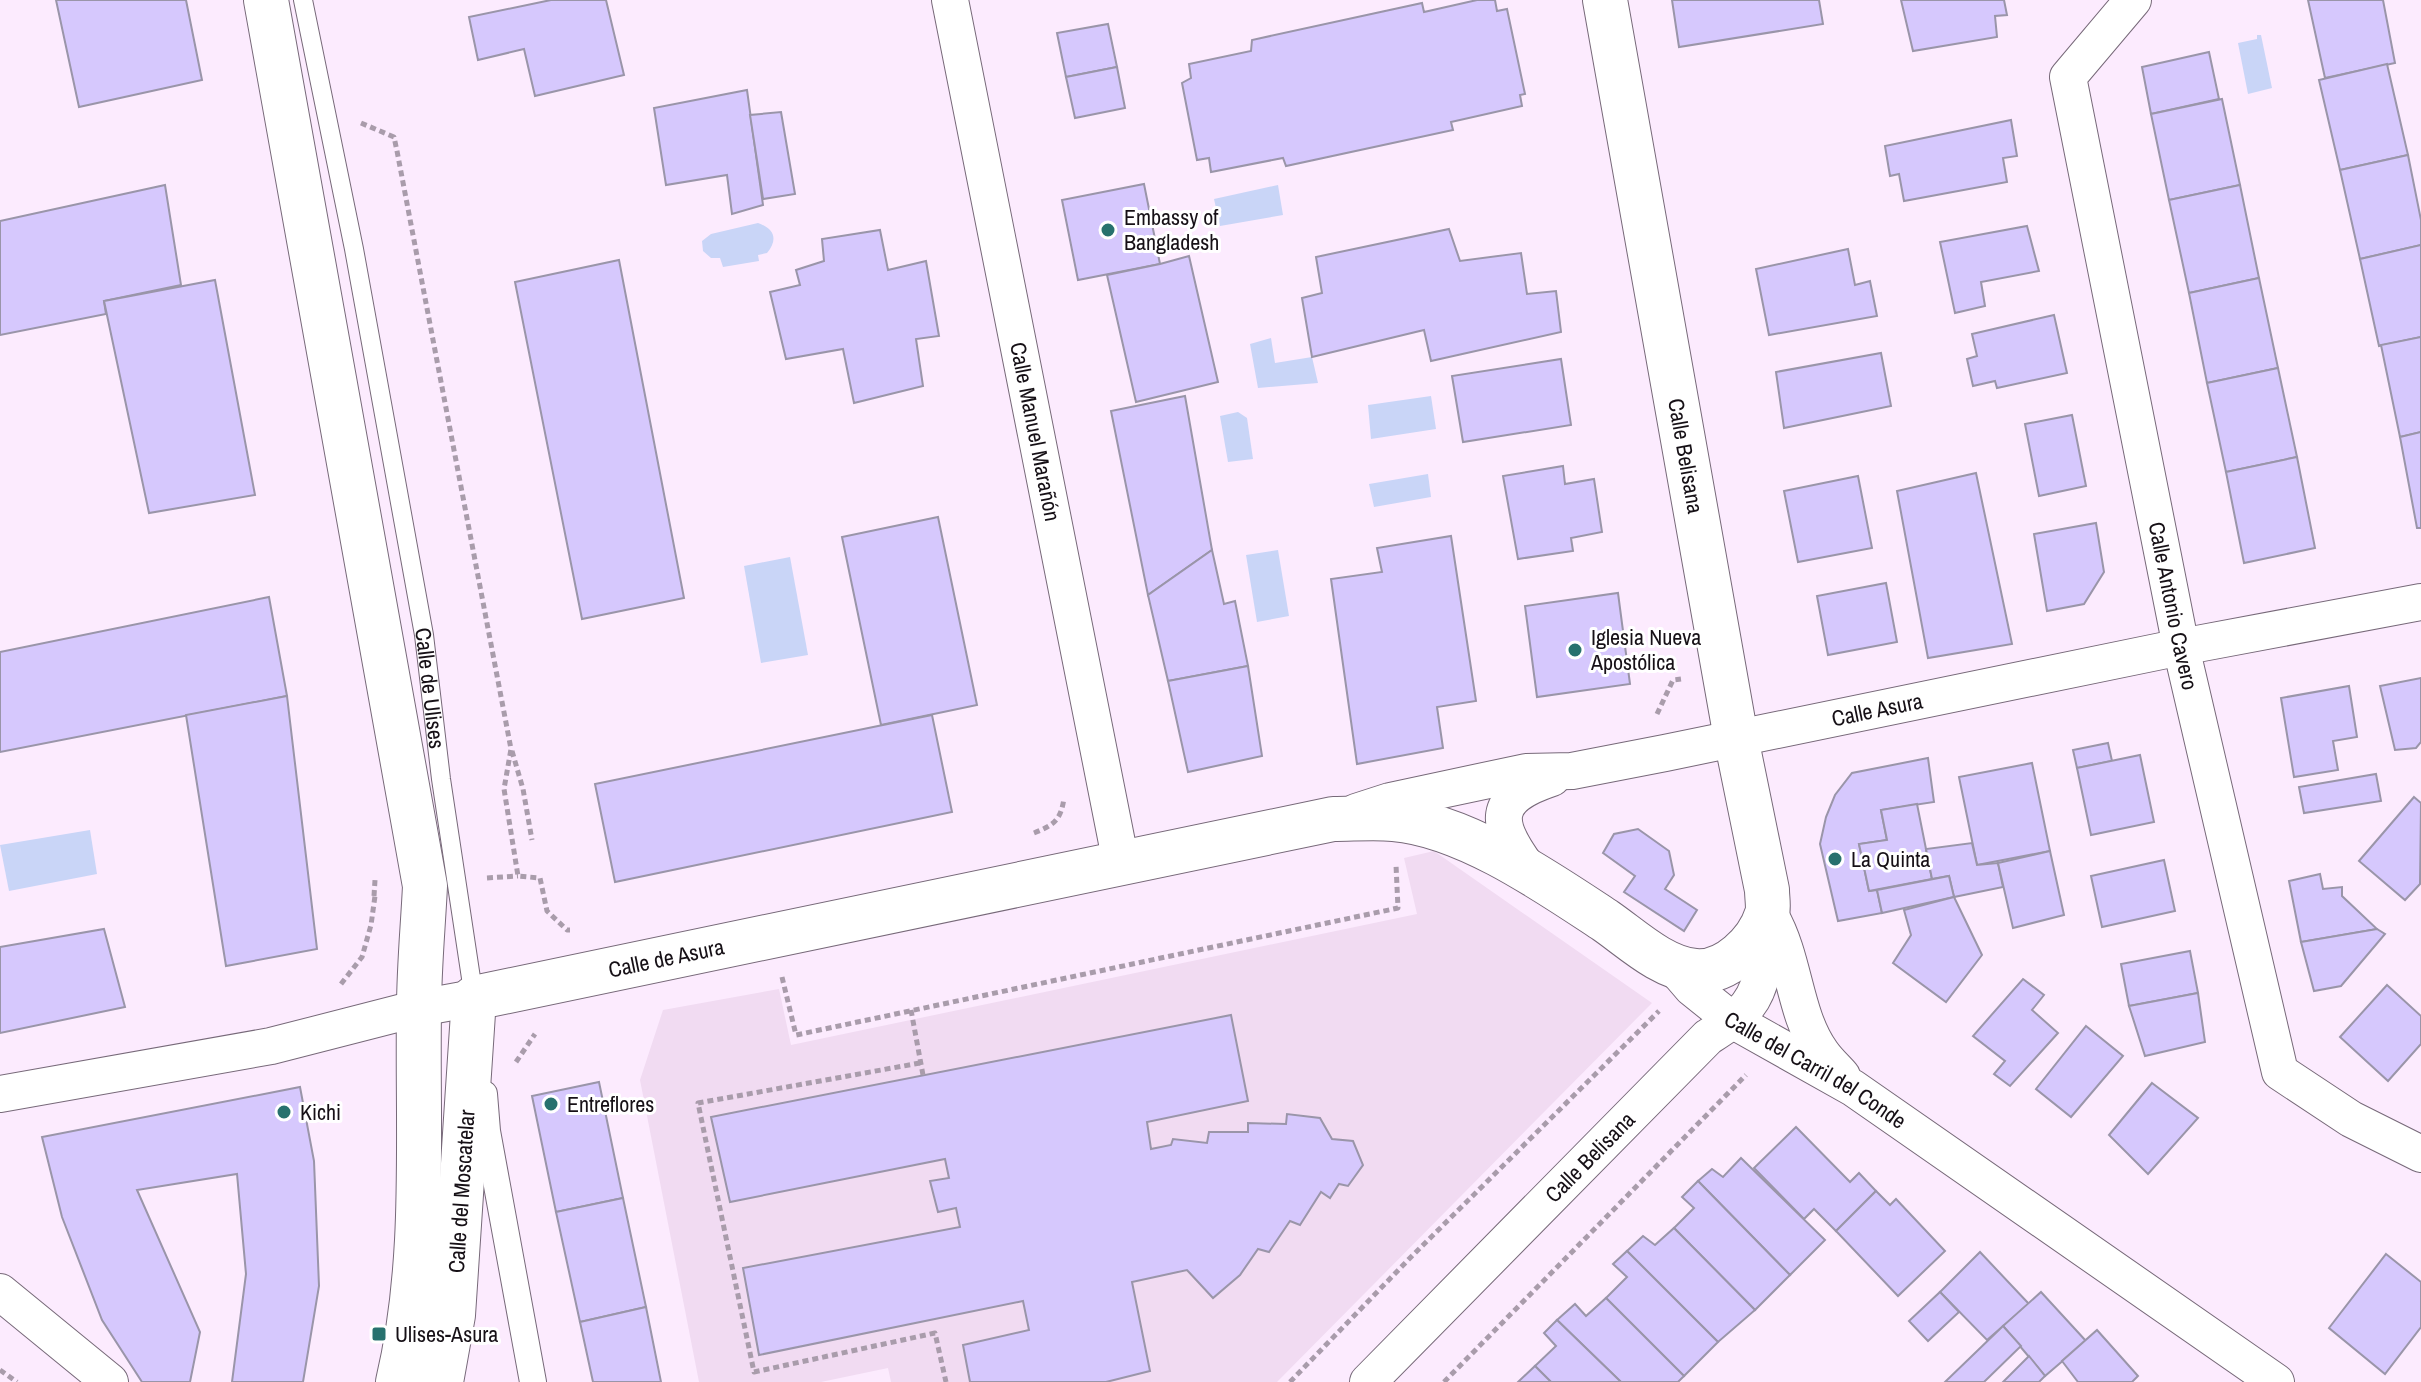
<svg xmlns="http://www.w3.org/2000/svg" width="2421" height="1382" font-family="'Archivo Narrow',sans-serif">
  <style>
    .built { fill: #f1dbf2 }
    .water { fill: #c9d5f7 }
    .building { fill: #d6c8fd; stroke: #9a95a9; stroke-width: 2 }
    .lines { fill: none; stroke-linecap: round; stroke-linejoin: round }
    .service-casing { stroke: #776979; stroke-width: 20 }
    .pedestrian-casing { stroke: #776979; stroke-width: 28 }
    .minor-casing { stroke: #776979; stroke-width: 38 }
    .tertiary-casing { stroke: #776979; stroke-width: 46 }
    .path { stroke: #a99cab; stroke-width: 5; stroke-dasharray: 6 4; stroke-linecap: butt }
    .service { stroke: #fff; stroke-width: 18 }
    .pedestrian { stroke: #fff; stroke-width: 26 }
    .minor { stroke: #fff; stroke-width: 36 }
    .tertiary { stroke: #fff; stroke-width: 44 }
    .poi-dot { fill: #27716e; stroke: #fff; stroke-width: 3 }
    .labels { text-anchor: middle; stroke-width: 6; stroke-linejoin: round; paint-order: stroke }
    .poi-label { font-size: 22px; fill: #161016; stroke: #fff; text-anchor: start }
    .street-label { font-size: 22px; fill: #161016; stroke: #fff }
  </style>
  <rect width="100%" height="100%" fill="#fcebfe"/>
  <path class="built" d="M1434,851L1652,1003L1277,1382H891L888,1368L821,1382H699L640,1080L663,1010L779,989L791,1045L1417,914L1404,858Z"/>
  <g class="water">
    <path d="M2257,35H2261L2272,88L2248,94L2238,43L2257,39Z"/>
    <path d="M1278,185L1283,215L1220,226L1214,199Z"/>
    <path d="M758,223C775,229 778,240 767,253L758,255L759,261L723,267L720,258H711L703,251L702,241L711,234Z"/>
    <path d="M1271,338L1275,363L1312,357L1318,383L1258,388L1250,344Z"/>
    <path d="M1431,396L1436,429L1371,439L1368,405Z"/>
    <path d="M1238,412L1247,418L1253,459L1228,462L1220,416Z"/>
    <path d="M1428,474L1431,497L1374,507L1369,484Z"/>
    <path d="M1278,550L1289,616L1257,622L1246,555Z"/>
    <path d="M790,557L808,655L761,663L744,566Z"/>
    <path d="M90,830L97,874L9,891L0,845Z"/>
  </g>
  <g class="building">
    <path d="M56,0H186L202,80L79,107Z"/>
    <path d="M551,0H606L624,75L535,96L524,49L478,60L469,17Z"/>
    <path d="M1477,0H1495L1497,11L1507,9L1525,94L1520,95L1522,106L1451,122L1453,130L1286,166L1283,158L1211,172L1209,158L1197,160L1182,83L1191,78L1189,64L1251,51L1252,40L1422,3L1424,12Z"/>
    <path d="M1672,0H1819L1823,24L1679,47Z"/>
    <path d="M1901,0H2004L2007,15L1995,16L1997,37L1913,51Z"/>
    <path d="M2308,0H2383L2395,63L2325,78Z"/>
    <path d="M1108,24L1117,67L1066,77L1057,33Z"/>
    <path d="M2209,52L2219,99L2151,114L2142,67Z"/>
    <path d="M2387,64L2408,155L2340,170L2319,80Z"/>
    <path d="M1117,67L1125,108L1075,118L1066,77Z"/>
    <path d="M747,90L763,205L732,214L727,175L666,185L654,108Z"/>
    <path d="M2222,99L2240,185L2169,200L2151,114Z"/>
    <path d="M781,112L795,194L763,199L750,115Z"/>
    <path d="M2011,120L2017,156L2003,158L2007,182L1904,201L1899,174L1890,176L1885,146Z"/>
    <path d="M2408,155L2421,220V245L2360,259L2340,170Z"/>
    <path d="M1144,184L1160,264L1078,280L1062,200Z"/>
    <path d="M165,185L181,285L104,301L106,314L0,335V221Z"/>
    <path d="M2240,185L2259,278L2189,293L2169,200Z"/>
    <path d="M2027,226L2039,271L1981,282L1985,306L1955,313L1940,242Z"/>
    <path d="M1449,229L1460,261L1521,253L1527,294L1556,291L1561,332L1431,361L1424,330L1312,357L1302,298L1322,293L1316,257Z"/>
    <path d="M880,230L888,270L926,261L939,336L916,339L923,386L854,403L843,349L786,359L770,292L800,285L796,270L824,261L822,239Z"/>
    <path d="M2421,245V337L2379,346L2360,259Z"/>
    <path d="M1848,249L1855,285L1870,281L1877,316L1769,335L1756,269Z"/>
    <path d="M1189,256L1218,382L1136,402L1107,275L1160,264Z"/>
    <path d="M619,260L684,598L582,619L515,282Z"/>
    <path d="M2259,278L2278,368L2207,383L2189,293Z"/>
    <path d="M215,280L255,495L149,513L104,301Z"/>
    <path d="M2054,315L2067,373L1997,388L1995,381L1973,386L1967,359L1977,356L1972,334Z"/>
    <path d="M2421,337V432L2400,437L2381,345Z"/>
    <path d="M1881,353L1891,406L1784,428L1776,372Z"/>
    <path d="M1561,359L1571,425L1463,442L1452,376Z"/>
    <path d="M2278,368L2297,457L2226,472L2207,383Z"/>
    <path d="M1185,396L1212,550L1148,595L1111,411Z"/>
    <path d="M2072,415L2086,486L2039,496L2025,424Z"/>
    <path d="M2421,432V528H2417L2400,437Z"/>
    <path d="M2297,457L2315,548L2244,563L2226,472Z"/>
    <path d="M1563,466L1565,484L1594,479L1602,532L1571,538L1573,551L1518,559L1503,476Z"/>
    <path d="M1976,473L2012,644L1928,658L1897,491Z"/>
    <path d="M1858,476L1872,548L1798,562L1784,491Z"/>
    <path d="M938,517L977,705L881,725L842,537Z"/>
    <path d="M2096,523L2104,572L2084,604L2047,611L2034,534Z"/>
    <path d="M1451,536L1476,701L1437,707L1443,748L1357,764L1331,579L1382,572L1377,548Z"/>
    <path d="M1212,550L1224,604L1235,601L1248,666L1168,681L1148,595Z"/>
    <path d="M1886,583L1897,642L1828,655L1817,596Z"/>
    <path d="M1618,593L1630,684L1537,697L1525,606Z"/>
    <path d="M269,597L287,696L0,752V652Z"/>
    <path d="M1248,666L1262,756L1188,772L1168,681Z"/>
    <path d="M2421,678V742L2416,748L2395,750L2380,686Z"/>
    <path d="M2349,686L2357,737L2333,741L2338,770L2294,777L2281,698Z"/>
    <path d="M287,696L317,949L226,966L186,715Z"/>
    <path d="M932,715L952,812L615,882L595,784Z"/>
    <path d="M2108,743L2112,761L2077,768L2073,750Z"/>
    <path d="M2140,755L2154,822L2091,835L2077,768Z"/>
    <path d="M1928,758L1934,802L1881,810L1887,840L1859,844L1869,891L1877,890L1882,913L1838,921L1820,844L1826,817L1835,795L1852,773Z"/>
    <path d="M2032,763L2050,851L1977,865L1959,777Z"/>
    <path d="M2376,774L2381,801L2304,813L2299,787Z"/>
    <path d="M2414,797L2421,803L2420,884L2405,900L2359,861Z"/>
    <path d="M1917,804L1932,879L1869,891L1859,844L1887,840L1881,810Z"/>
    <path d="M1638,829L1669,851L1674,875L1665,889L1697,910L1684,931L1624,892L1635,876L1603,853L1614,834Z"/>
    <path d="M1972,843L1977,865L1998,863L2003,887L1954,897L1949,876L1932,879L1926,849Z"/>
    <path d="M2050,851L2064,915L2013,928L1998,863Z"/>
    <path d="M2164,860L2175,911L2102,927L2091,876Z"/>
    <path d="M2320,874L2323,889L2342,887V896L2377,929L2301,942L2289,881Z"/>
    <path d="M1949,876L1954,897L1882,913L1877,890Z"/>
    <path d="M1954,897L1982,955L1946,1002L1893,963L1911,935L1904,910Z"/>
    <path d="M104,929L125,1007L0,1033V947Z"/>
    <path d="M2377,929L2385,934L2341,986L2314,991L2301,942Z"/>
    <path d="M2190,951L2198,993L2129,1006L2121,964Z"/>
    <path d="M2023,979L2044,995L2032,1010L2058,1033L2010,1086L1994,1074L2005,1061L1973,1036Z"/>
    <path d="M2387,985L2421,1016V1044L2388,1081L2340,1037Z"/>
    <path d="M2198,993L2205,1042L2145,1056L2129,1006Z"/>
    <path d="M1231,1015L1248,1101L1147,1122L1151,1149L1171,1145L1173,1139L1207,1143L1209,1132H1248V1123L1286,1124L1287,1114L1320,1118L1332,1139L1353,1141L1363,1165L1348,1186L1339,1184L1330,1198L1321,1192L1300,1225L1290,1221L1269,1252L1258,1249L1240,1275L1213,1298L1187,1270L1132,1282L1150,1371L1106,1382H970L963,1345L1029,1330L1023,1301L759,1355L743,1268L960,1227L956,1208L938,1212L930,1181L949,1178L945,1159L730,1202L711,1117Z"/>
    <path d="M2086,1026L2123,1056L2071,1117L2036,1089Z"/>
    <path d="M599,1082L623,1198L556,1212L532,1096Z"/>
    <path d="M2152,1083L2198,1118L2148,1174L2109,1135Z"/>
    <path d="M300,1087L314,1161L319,1286L303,1382H232L246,1274L237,1174L137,1190L200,1332L190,1382H142L102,1320L62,1217L42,1137Z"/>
    <path d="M1796,1127L1850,1182L1859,1173L1876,1191L1836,1231L1814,1209L1804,1219L1754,1168Z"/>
    <path d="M1741,1158L1825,1240L1790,1275L1698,1181L1712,1169L1723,1177Z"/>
    <path d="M1698,1181L1790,1275L1755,1310L1674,1228L1694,1208L1682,1197Z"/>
    <path d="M1876,1191L1890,1205L1896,1199L1945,1251L1898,1296L1836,1231Z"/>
    <path d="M623,1198L646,1307L580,1322L556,1212Z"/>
    <path d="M1674,1228L1755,1310L1718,1342L1627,1251L1643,1236L1655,1245Z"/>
    <path d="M1627,1251L1718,1342L1684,1376L1606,1298L1627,1277L1613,1264Z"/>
    <path d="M1980,1252L2029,1304L1987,1340L1940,1292Z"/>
    <path d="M2386,1254L2421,1282V1327L2385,1374L2329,1328Z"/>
    <path d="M1940,1292L1959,1312L1928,1341L1909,1321Z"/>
    <path d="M2041,1292L2086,1341L2045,1376L2003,1326Z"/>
    <path d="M1606,1298L1684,1376L1678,1382H1621L1557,1320L1575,1304L1586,1316Z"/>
    <path d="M646,1307L661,1382H593L580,1322Z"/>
    <path d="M1557,1320L1621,1382H1551L1535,1366L1556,1346L1544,1333Z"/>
    <path d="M2003,1326L2021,1346L1984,1382H1945Z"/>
    <path d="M2097,1330L2138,1376L2132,1382H2078L2062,1361Z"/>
    <path d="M2029,1356L2045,1376L2039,1382H2003Z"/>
    <path d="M1535,1366L1551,1382H1518Z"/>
  </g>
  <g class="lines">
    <defs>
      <g id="service">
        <path id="s1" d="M303,0L354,249L424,635L441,779L474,998"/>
      </g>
      <path id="pedestrian" d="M484,1094L487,1131L533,1382"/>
      <g id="minor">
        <path id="s2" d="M950,0L1121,863"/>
        <path id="s3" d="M2133,0L2068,77L2181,647L2280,1072L2351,1119L2421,1154"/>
        <path id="s4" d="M1356,812L1390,801L1526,772L1572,771L1665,753L2181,647L2421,602"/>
        <path d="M1529,870C1495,824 1489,799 1552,778"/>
        <path d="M1771,917C1795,959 1794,1014 1821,1052C1827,1061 1835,1068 1842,1076"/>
        <path id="s5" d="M1674,967L1692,988L1732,1020L1853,1088L2276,1382"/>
        <path d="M0,1094L271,1046L419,1008L474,998"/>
        <path d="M0,1292L110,1382"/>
        <path id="s6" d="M1368,1382L1708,1037C1722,1028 1738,1018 1748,1005C1766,982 1767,942 1768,914"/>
      </g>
      <g id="tertiary">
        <path d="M266,0L425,886C423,927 419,968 419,1009C417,1133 427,1260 398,1382"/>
        <path id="s7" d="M441,1382L453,1315L474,998L1333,819C1353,819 1374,817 1394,819C1465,825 1547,882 1606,921C1632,939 1662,968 1695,971C1726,974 1758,943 1767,914C1769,907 1767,898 1767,890L1736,738L1605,0"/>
      </g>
    </defs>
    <use href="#service" class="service-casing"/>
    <use href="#pedestrian" class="pedestrian-casing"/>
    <use href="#minor" class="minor-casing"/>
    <use href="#tertiary" class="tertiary-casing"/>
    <g class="path">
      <path d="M361,123L394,137L397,151L511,749L504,789L518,876L540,878L547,911L567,930H570"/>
      <path d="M1657,714L1673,680L1681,679"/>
      <path d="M512,751L523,789L532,840"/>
      <path d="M1034,833C1054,825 1061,820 1064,798"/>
      <path d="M487,878L518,876"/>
      <path d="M374,896L375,880"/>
      <path d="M782,977L796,1035L1398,908L1396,865"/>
      <path d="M341,984L362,957L371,925L375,896"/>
      <path d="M911,1010L923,1075"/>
      <path d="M516,1062L535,1034"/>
      <path d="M920,1063L698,1103L754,1372L935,1333L946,1382"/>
      <path d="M0,1370L17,1382"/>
      <path d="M1290,1382L1410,1258L1659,1011"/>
      <path d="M1444,1382L1746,1075"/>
    </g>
    <use href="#service" class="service"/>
    <use href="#pedestrian" class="pedestrian"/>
    <use href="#minor" class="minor"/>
    <use href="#tertiary" class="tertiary"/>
  </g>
  <g class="poi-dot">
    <circle cx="1108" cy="230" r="8"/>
    <circle cx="1575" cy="650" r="8"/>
    <circle cx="1835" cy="859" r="8"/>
    <circle cx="551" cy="1104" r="8"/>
    <circle cx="284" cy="1112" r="8"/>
    <rect x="371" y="1326" width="16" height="16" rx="4"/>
  </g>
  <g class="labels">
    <g class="poi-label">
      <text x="1124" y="225">Embassy of<tspan x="1124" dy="25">Bangladesh</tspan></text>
      <text x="1591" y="645">Iglesia Nueva<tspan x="1591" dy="25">Apostólica</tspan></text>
      <text x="1851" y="867">La Quinta</text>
      <text x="567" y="1112">Entreflores</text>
      <text x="300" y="1120">Kichi</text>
      <text x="395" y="1342">Ulises-Asura</text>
    </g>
    <g class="street-label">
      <text dy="8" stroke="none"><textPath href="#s2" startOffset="440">Calle Manuel Marañón</textPath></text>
      <text transform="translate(1686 456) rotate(80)" y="8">Calle Belisana</text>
      <text dy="8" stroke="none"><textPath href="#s3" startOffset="640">Calle Antonio Cavero</textPath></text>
      <text dy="8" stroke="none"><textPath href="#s1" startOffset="700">Calle de Ulises</textPath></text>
      <text dy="8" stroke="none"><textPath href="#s4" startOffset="532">Calle Asura</textPath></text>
      <text dy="8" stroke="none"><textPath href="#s7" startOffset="582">Calle de Asura</textPath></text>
      <text dy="8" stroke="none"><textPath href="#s5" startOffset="176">Calle del Carril del Conde</textPath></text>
      <text dy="8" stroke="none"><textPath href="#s6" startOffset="316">Calle Belisana</textPath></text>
      <text dy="8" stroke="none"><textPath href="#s7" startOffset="192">Calle del Moscatelar</textPath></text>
    </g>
  </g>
</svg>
